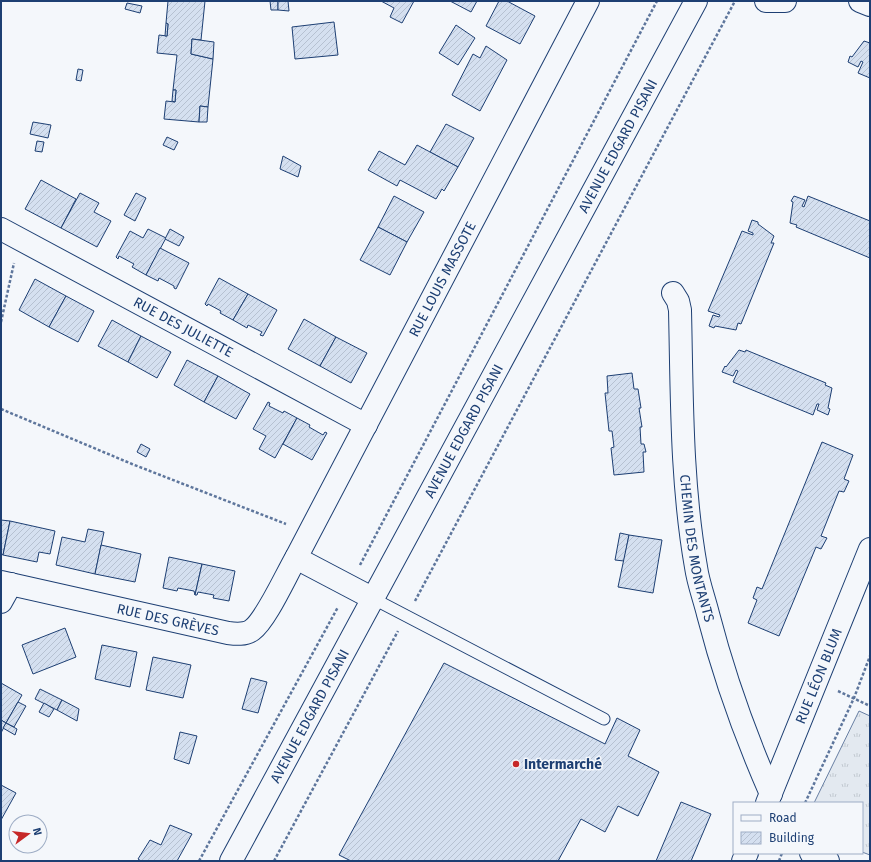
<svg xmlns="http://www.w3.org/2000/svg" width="871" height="862" font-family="'Fira Sans',sans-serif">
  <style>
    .grass { fill: url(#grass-tufts); stroke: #687fa3 }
    .building { fill: url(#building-hatch); stroke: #1d3f73 }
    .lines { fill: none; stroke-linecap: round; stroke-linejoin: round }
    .lane-casing { stroke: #1d3f73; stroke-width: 13 }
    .street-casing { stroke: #1d3f73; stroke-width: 24 }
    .secondary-casing { stroke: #1d3f73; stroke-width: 24 }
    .path { stroke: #5e769c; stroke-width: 2.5; stroke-dasharray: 3 2; stroke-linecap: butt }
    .lane { stroke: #f4f7fb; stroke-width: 11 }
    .street { stroke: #f4f7fb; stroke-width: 22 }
    .secondary { stroke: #f4f7fb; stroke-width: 22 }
    .poi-dot { fill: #c62828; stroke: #f4f7fb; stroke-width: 1.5 }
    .labels { text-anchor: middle; stroke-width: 3; stroke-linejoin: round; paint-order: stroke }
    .street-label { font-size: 14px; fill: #1d3f73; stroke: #f4f7fb }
    .poi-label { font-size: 14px; font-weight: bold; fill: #1d3f73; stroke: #f4f7fb; text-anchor: start }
  </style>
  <defs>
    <pattern id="grass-tufts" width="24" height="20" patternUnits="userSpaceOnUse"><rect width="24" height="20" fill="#e3e9f0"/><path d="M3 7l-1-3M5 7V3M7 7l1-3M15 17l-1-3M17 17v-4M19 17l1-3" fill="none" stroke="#c2c9d1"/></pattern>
    <pattern id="building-hatch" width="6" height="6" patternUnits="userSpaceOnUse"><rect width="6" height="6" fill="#d5e0f0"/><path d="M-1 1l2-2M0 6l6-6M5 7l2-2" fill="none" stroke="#b6c1d1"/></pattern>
  </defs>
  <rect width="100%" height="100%" fill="#f4f7fb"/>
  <path class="grass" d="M859,711L870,716V855L862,852V803H814Z"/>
  <g class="building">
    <path d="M168,1H205L201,40L192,39L191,54L213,59L208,107L200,106L199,122L164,119L166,101L175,102L176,90H173L177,55L157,53L159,35L167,36L168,24L166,23Z"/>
    <path d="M270,1H278V10H271Z"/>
    <path d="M278,1H288L289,11L278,10Z"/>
    <path d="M381,1H414L402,23L390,17L394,8Z"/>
    <path d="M450,1H477L471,12Z"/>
    <path d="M499,1H507L535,16L520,44L486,26Z"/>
    <path d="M127,3L142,6L140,13L125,9Z"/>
    <path d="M334,22L338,55L295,59L292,27Z"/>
    <path d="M166,23L168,24L167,36H165Z"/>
    <path d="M456,25L475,38L458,65L439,53Z"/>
    <path d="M192,39L214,42L213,59L191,54Z"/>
    <path d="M864,41L870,43V78L858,73L863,62L861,61L858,67L848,62L850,56L852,57Z"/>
    <path d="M486,46L507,60L480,111L452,95L473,54L480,58Z"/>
    <path d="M78,69L83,70L81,81L76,80Z"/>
    <path d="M173,90H176L175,102L172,101Z"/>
    <path d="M200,106L208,107L207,122H199Z"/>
    <path d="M33,122L51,125L48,138L30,134Z"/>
    <path d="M446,124L474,138L458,167L430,152Z"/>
    <path d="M167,137L178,142L174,150L163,145Z"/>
    <path d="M37,141L44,142L42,152L35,151Z"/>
    <path d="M417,145L458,167L444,191L442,189L436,199L400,180L397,186L368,170L379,151L405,165Z"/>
    <path d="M283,156L301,166L298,177L280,169Z"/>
    <path d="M41,180L76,199L61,228L25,209Z"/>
    <path d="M80,193L99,203L94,212L111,221L97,247L61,228Z"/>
    <path d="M136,193L146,198L135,221L124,215Z"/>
    <path d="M394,196L424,212L407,242L378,227Z"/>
    <path d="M794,196L805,200L802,206L804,207L808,196L870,221V258L796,227L797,225L790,223L793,202L791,201Z"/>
    <path d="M752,220L758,222V224L774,236L771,243H774L741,324L738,323L736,330L715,326L714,328L709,326L713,315L719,317L720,315L708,311L742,231L753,235V233L748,231Z"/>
    <path d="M378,227L407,242L390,275L360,260Z"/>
    <path d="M148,229L166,238L146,275L132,267L134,264L119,256L118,259L116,257L130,231L143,238Z"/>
    <path d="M170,229L184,237L179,246L165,239Z"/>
    <path d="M160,248L189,263L176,289L174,288V286L159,278L158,281L146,275Z"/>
    <path d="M219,278L248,294L233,320L220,313L221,311L208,304L207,306L205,304Z"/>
    <path d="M35,279L66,296L49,327L19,310Z"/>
    <path d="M248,294L277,310L263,336L260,335L262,332L248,325L247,328L233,320Z"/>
    <path d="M66,296L94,311L78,342L49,327Z"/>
    <path d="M304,319L336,337L320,366L288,349Z"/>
    <path d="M112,320L141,336L128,362L98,346Z"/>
    <path d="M141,336L171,352L157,378L128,362Z"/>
    <path d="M336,337L367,353L351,383L320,366Z"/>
    <path d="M739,350L745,352L746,350L826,383L825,385L832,388L828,408L830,409L828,415L817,410L819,404H817L813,415L733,382L738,371L736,370L733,376L722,372L725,366L726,367Z"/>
    <path d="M187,360L218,376L204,402L174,385Z"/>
    <path d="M632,373L634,389H638L641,408H639L642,427H640L641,444H644L646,452H643L644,472L614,475L611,448L614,447L612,431H609L605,393H608L607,376Z"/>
    <path d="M218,376L250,394L236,419L204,402Z"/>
    <path d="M268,402L270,403L269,406L283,413L284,411L297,418L275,458L259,449L266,436L253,429Z"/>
    <path d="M297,418L310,425L309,427L323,435L325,432L327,433L312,460L283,444Z"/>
    <path d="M822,442L853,455L844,479L849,481L844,492L839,491L821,536L827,538L821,549L816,547L779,636L748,623L757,600L753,598L757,587L762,589Z"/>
    <path d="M141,444L150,449L146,457L137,452Z"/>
    <path d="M1,520L10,521L3,555L1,554Z"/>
    <path d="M10,521L55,531L50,554L39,552L37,562L3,555Z"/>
    <path d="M88,529L104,532L95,574L56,565L62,537L85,542Z"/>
    <path d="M620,533L629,535L624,561L615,560Z"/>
    <path d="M629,535L662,540L653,593L618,587Z"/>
    <path d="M101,545L141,554L135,582L95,574Z"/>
    <path d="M169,557L202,564L195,595L194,591L178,588L177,591L163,588Z"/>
    <path d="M202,564L235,571L229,601L213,598L214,595L198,592L197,595H195Z"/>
    <path d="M65,628L76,657L33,674L22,645Z"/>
    <path d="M102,645L137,652L130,687L95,679Z"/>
    <path d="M153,657L191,665L183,698L146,690Z"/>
    <path d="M444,663L605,744L617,718L640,730L628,756L659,772L638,816L618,806L605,832L581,819L558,861H351L339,855Z"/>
    <path d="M251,678L267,682L258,713L242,709Z"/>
    <path d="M1,683L22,695L6,723L1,720Z"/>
    <path d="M40,689L62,700L57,710L35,699Z"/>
    <path d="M62,700L79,709L77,721L57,710Z"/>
    <path d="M18,702L26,706L14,727L6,723Z"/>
    <path d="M44,703L54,709L49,717L39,712Z"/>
    <path d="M1,720L6,723L1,733Z"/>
    <path d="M6,723L17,729L15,735L3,728Z"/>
    <path d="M180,732L197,736L189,764L174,759Z"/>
    <path d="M1,785L16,793L1,820Z"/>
    <path d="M681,802L711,814L691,861H656Z"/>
    <path d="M170,825L192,834L177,861H141L138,859L150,840L161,845Z"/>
  </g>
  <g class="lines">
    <defs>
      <path id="lane" d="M372,598L604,719"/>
      <g id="street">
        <path d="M766,1H785"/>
        <path d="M860,1L870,5"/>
        <path id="s1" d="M1,229L366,425"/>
        <path id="s2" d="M673,293L678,301L680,310C682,396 681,482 696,567C698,582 704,598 708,614C724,676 745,735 771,794"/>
        <path d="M296,558L372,598"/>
        <path id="s3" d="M1,582L228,633C236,634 245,635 252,630C266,620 286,575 296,558L588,1"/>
        <path d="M1,602L11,584"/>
        <path d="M811,853L828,861"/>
      </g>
      <g id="secondary">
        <path id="s4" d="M767,803L870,549"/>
        <path id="s5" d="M231,861L696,1"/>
        <path d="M743,861L747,853"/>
      </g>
    </defs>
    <use href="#lane" class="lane-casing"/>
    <use href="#street" class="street-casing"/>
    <use href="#secondary" class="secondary-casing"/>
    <g class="path">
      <path d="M1,322L14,263"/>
      <path d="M1,409L132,464L286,524"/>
      <path d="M360,565L657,1"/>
      <path d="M415,601L735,1"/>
      <path d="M838,691L870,706"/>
      <path d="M805,803L854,698L870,656"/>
      <path d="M199,861L338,607"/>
      <path d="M274,861L398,631"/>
      <path d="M779,861L782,853"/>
    </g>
    <use href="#lane" class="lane"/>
    <use href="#street" class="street"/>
    <use href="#secondary" class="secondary"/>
  </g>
  <circle class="poi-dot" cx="516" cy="764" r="4"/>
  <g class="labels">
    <g class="street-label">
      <text dy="5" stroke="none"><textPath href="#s5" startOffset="813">AVENUE EDGARD PISANI</textPath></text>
      <text dy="5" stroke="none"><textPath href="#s3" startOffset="657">RUE LOUIS MASSOTE</textPath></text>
      <text dy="5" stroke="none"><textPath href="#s1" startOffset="207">RUE DES JULIETTE</textPath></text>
      <text dy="5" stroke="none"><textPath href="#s5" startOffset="489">AVENUE EDGARD PISANI</textPath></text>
      <text dy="5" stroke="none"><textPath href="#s2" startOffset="258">CHEMIN DES MONTANTS</textPath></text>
      <text dy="5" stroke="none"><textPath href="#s3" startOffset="171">RUE DES GRÈVES</textPath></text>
      <text dy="5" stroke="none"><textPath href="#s4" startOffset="137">RUE LÉON BLUM</textPath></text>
      <text dy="5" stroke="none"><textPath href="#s5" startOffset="165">AVENUE EDGARD PISANI</textPath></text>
    </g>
    <g class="poi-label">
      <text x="524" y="769">Intermarché</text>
    </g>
  </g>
  <rect width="871" height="862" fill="none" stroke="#1d3f73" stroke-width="4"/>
  <rect x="733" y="802" width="130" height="52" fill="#f4f7fb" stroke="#9eadc5"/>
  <rect x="741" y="815" width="20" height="6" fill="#f4f7fb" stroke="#9eadc5"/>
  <text x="769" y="822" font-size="12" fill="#1d3f73">Road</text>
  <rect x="741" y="832" width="20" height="12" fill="url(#building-hatch)" stroke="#9eadc5"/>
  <text x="769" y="842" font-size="12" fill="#1d3f73">Building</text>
  <g transform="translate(28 834) rotate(75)"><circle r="19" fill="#f4f7fb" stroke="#9eadc5"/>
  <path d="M0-3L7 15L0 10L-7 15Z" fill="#c62828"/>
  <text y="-6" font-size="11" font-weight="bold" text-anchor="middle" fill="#1d3f73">N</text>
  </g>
</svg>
